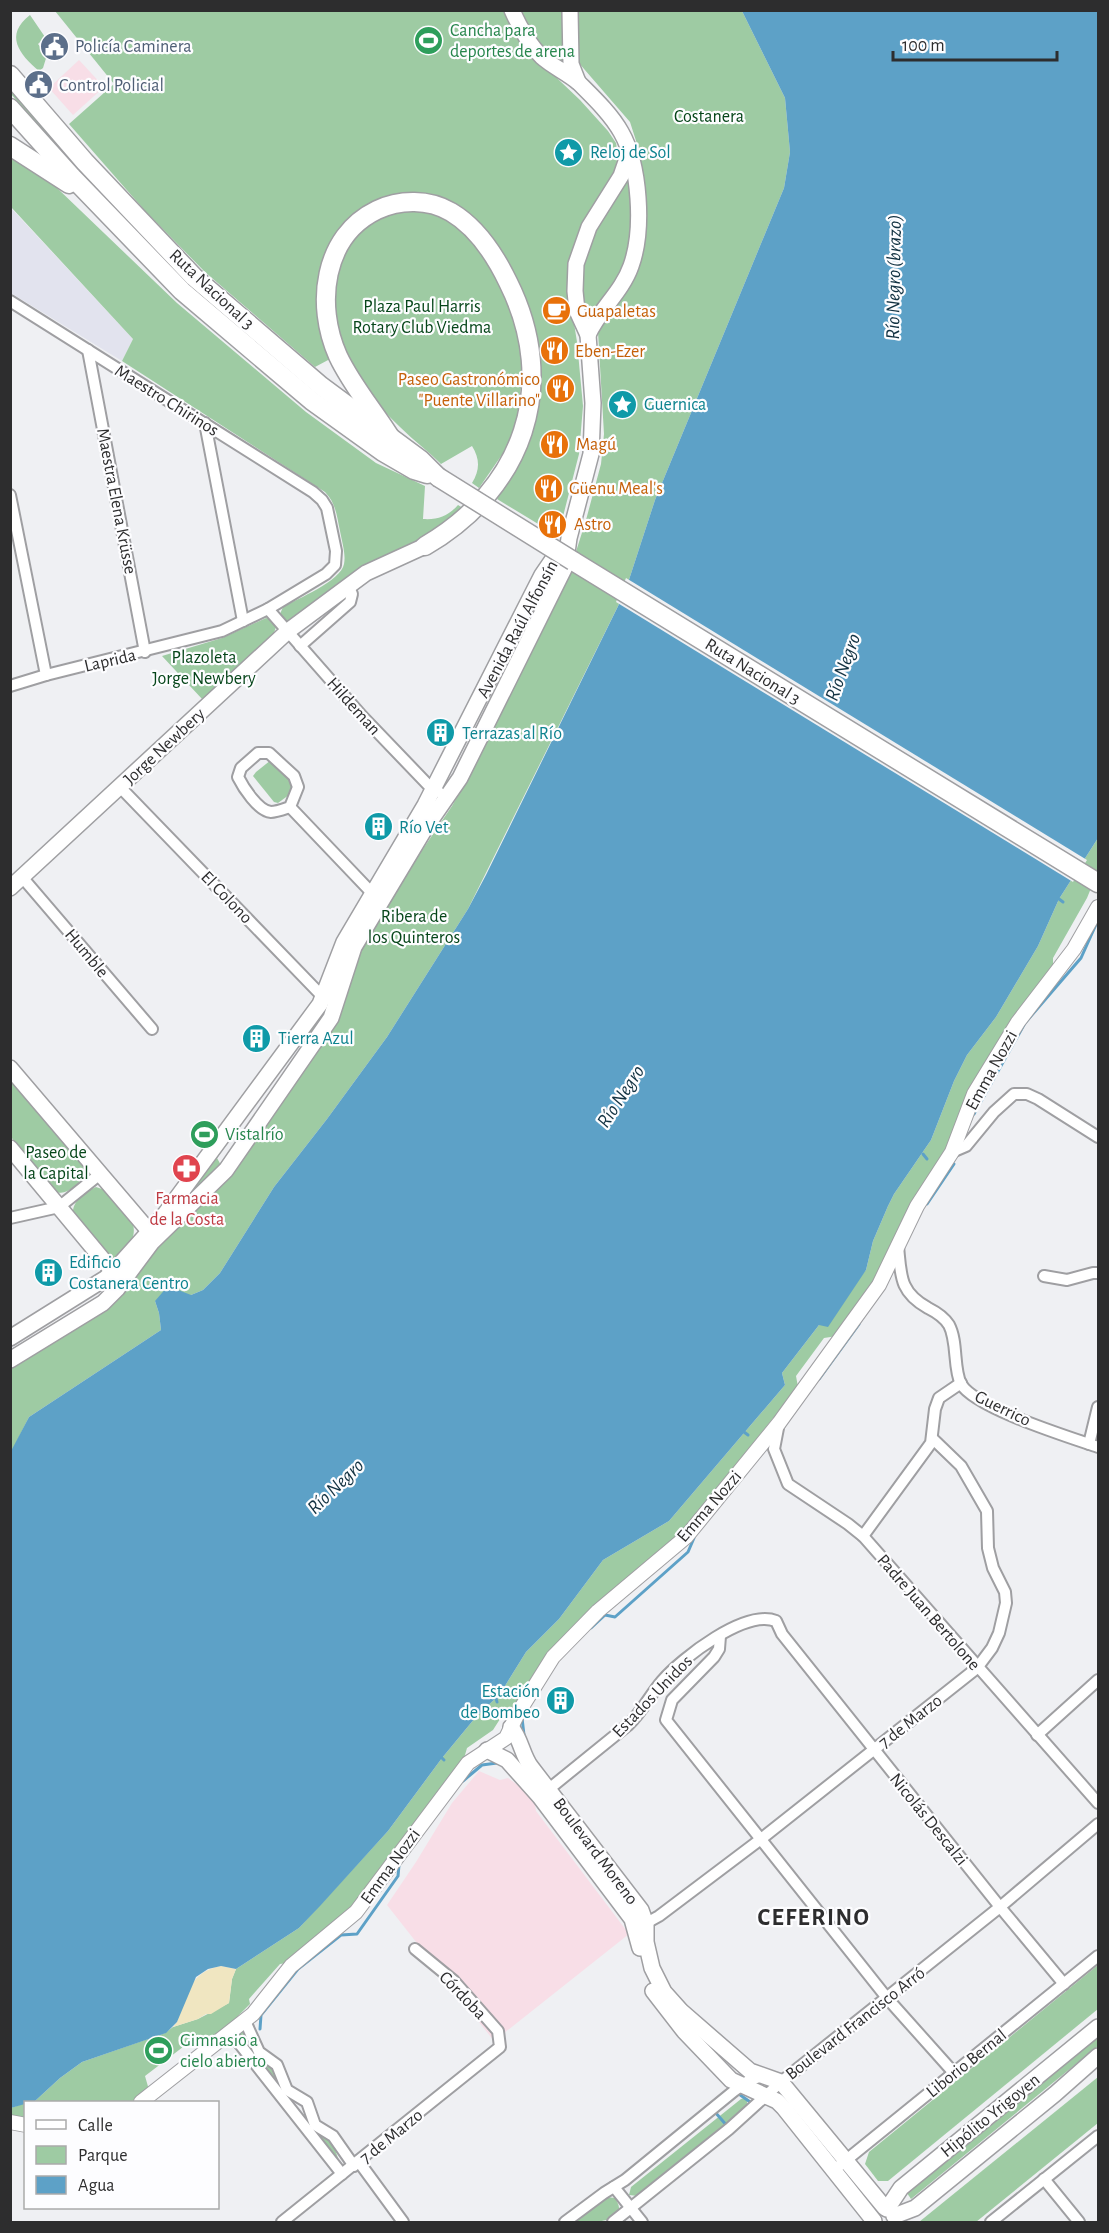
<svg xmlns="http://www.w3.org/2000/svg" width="1109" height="2233" font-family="'Alegreya Sans',sans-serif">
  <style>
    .built { fill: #e2e3ee }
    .industrial { fill: #f8dee7 }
    .green { fill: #9ecba3 }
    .sand { fill: #f0e6c1 }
    .water { fill: #5da1c7 }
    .pier { fill: #eff0f3 }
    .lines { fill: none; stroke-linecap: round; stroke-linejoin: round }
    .stream { stroke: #5da1c7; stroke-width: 3 }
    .minor-casing { stroke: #9f9fa2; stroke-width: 14 }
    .tertiary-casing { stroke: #9f9fa2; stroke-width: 16 }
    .secondary-casing { stroke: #9f9fa2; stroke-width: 18 }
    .trunk-casing { stroke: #9f9fa2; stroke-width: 21 }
    .minor { stroke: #fff; stroke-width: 10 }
    .tertiary { stroke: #fff; stroke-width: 14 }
    .secondary { stroke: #fff; stroke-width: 15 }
    .trunk { stroke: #fff; stroke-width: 18 }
    .trunk-bridge-casing { stroke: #9f9fa2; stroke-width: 21; stroke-linecap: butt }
    .trunk-bridge { stroke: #fff; stroke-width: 18 }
    .labels { text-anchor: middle; stroke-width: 4.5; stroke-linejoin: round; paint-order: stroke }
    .leisure-label { font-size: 18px; fill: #27864d; stroke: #fdfdff; text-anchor: start }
    .service-label { font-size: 18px; fill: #4e5e75; stroke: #fdfdff; text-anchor: start }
    .park-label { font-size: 18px; fill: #054519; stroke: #fdfdff }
    .culture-label { font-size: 18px; fill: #0d838f; stroke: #fdfdff; text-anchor: start }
    .street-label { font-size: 18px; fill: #2d2d2e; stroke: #fdfdff }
    .food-label { font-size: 18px; fill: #c56008; stroke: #fdfdff; text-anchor: start }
    .health-label { font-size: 18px; fill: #be3a42; stroke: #fdfdff }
    .water-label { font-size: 20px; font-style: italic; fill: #123242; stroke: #fdfdff }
    .district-label { font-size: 24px; font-weight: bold; letter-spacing: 1.5px; fill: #2d2d2e; stroke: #fdfdff }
  </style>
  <rect width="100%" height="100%" fill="#eff0f3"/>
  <path class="built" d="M10,207L133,339L122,361L11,293Z"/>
  <g class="industrial">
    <path d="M79,60L104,87L73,115L49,88Z"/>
    <path d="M479,1771L500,1780L508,1778L534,1797L536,1811L629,1934L494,2041L387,1905L416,1862L452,1803Z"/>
  </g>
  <g class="green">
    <path d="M55,11H507L540,62L580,100L608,131L616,143L618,154V167L597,204L571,304L577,342L583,406L579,454L558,536L497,499L521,457L537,404L505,260L425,196L335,238L330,359L315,367L205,272L146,212L69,124L114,84Z"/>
    <path d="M519,11H564L563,61C546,61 526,25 519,11Z"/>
    <path d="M576,11H742L785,98L790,152L784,188L655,500L625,592L468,909L387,1037L327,1119L274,1187L220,1273L203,1290L191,1295L155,1301L159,1313L161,1330L29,1417L11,1453V1366L92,1318L158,1246L335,1023L359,949L385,905L452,806L470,774L573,561L586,520L601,464L604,434L598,332L601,322L624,289L642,179L639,150L630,122L578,62Z"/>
    <path d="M30,15L45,37L38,44L47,55L43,68L39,71C19,54 4,35 30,15Z"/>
    <path d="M10,89L315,395L187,285L78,171L11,94Z"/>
    <path d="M11,155L56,187L177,303L306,412L376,463L425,486L423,519C438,520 448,516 458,505L463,508L442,528L293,620L287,621L280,614L283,607C297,599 341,581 344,564C346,554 342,542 340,531C337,517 336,503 325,492L122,361L133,339L11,207Z"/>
    <path d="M628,179L633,230L624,269L602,302L596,307L587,308L582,304L579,274L589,238Z"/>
    <path d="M399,209L437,213L465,229L496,270L518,329L523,372L516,425L508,446L479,488L472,483C480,470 480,459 472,446L441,464C428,451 413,440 400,427C360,389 320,332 336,273C340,258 343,244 354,232C363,223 387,215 399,209Z"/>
    <path d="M266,618L271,619L277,624L274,633L203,700L162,656L222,638Z"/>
    <path d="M271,760L294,784L293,792L278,803L274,802L253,776L256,772Z"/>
    <path d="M1098,838V871L1087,898L1053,958V971L945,1155L874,1283L837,1336L824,1338L796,1376L798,1387L681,1533L593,1609L514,1715L500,1719L493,1730L467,1748L463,1762L351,1910L287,1963L280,1964L249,1999L250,2004L217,2037H196L145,2076L149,2090L134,2102H29L35,2101L60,2078L82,2062L165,2033L173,2027L198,2019L229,2003L232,1979L236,1969L299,1928L388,1831L442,1758L475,1718L500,1694L526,1652L559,1619L603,1560L669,1521L785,1385L782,1373L819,1325L866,1270L873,1241L888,1206L894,1194L931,1140L954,1081L967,1055L996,1017L1038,946L1059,899Z"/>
    <path d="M321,1013L325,1016L313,1037L307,1032L217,1158L222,1167L168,1220V1218L316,1016Z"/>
    <path d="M10,1080L85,1168L84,1179C74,1186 66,1197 54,1191L11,1137Z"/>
    <path d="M96,1187L105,1190L133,1224C137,1240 126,1248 116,1258H110L73,1214C72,1201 85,1192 96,1187Z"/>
    <path d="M1098,1965V2009L888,2181H878L865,2164L869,2152Z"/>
    <path d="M242,2028L272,2065L282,2089L240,2035L239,2032Z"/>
    <path d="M1098,2036V2046L911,2199L907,2193Z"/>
    <path d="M1098,2077V2123L976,2222H919Z"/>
    <path d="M744,2098L747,2100V2108L638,2196L629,2195L631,2187L741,2099Z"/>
    <path d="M25,2103V2120L11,2118V2108Z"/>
    <path d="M316,2133C335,2142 333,2145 340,2163Z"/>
    <path d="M607,2197L615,2198C633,2225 587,2222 573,2222Z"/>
  </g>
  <path class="sand" d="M221,1966L236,1969L232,1979L229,2003L211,2014H206L198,2019L173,2027L177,2022C187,1995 189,1972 221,1966Z"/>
  <path class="water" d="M742,11H1098V838L1059,899L1038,946L996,1017L967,1055L954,1081L931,1140L894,1194L888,1206L873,1241L866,1270L828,1327L819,1325L782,1373L785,1385L669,1521L603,1560L559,1619L526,1652L500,1694L475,1718L442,1758L388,1831L320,1906L299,1928L236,1969L221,1966L208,1969L196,1977L177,2022L166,2033L82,2062L60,2078L35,2101L11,2108L10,1453L29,1417L161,1330L159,1313L155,1301L168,1286L191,1295L203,1290L220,1273L274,1187L327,1119L387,1037L468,909L486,875L625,592L655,500L784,188L790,152L785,98Z"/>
  <path class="pier" d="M626,578L1087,860L1073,882L616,602Z"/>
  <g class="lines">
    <g class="stream">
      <path d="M1059,899L1063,902"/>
      <path d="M974,1114L1025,1023L1081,958L1098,920"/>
      <path d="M923,1154L927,1159"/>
      <path d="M927,1204L954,1164"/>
      <path d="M819,1379L859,1324"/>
      <path d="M744,1432L748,1435"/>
      <path d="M591,1628L605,1615L615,1617L688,1552L694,1538"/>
      <path d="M496,1698L497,1702"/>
      <path d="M522,1718L524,1735"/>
      <path d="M442,1758L444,1760"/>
      <path d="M463,1781L482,1765L497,1763"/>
      <path d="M260,2029L261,2015L298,1969L341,1935L357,1934L398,1876L399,1865"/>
      <path d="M736,2092L753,2104"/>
      <path d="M715,2112L728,2127"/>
    </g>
    <defs>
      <g id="minor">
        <path d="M10,301L313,492L322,500L327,508L336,551L335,565L326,574L268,609L222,631L46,675L10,686"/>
        <path d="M88,350L145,652"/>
        <path d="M205,423L243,621"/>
        <path d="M10,495L46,675"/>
        <path d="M268,609L362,716L433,790L439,792"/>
        <path d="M300,646L350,602L352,594L348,585"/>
        <path d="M258,753H269L294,776L298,787L290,807C284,809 276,812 271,812C258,811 243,787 238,777L241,768Z"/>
        <path d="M120,787L323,997L328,999"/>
        <path d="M290,807L372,893L377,896"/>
        <path d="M22,877L152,1029"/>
        <path d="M952,1152L966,1146L994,1112L1014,1094H1027L1038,1099L1098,1137"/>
        <path d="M10,1218L59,1207L100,1174"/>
        <path d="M898,1246C901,1275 899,1292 928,1308C936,1312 944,1317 949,1325C958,1342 953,1369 961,1384C975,1408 1069,1437 1098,1447"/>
        <path d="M1044,1276L1067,1280L1093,1273H1098"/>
        <path d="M779,1423L774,1449L788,1484L848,1524L863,1536L1098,1803"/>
        <path d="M1089,1444L1098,1407"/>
        <path d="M863,1536L931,1443L935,1409L939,1398L961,1383"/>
        <path d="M720,1636L719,1649L714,1657L672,1700L666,1720L887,1998L954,2073"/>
        <path d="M1037,1735L1098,1680"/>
        <path d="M544,1793L628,1725C642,1712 650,1695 662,1681C682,1658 745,1609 776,1621L782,1634L1000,1907L1064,1984"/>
        <path d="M641,1926L659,1916L761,1839L977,1668L992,1648L999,1633L1006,1603L1005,1592L993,1568L988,1548L987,1511L961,1466L933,1439"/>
        <path d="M245,2021L259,2052L277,2065L287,2090L307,2102L315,2125L333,2136L354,2166"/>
        <path d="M231,2033L342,2174"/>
        <path d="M359,2162L403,2222"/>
        <path d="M834,2170L1098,1956"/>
        <path d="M1044,2179L1079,2222"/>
        <path d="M614,2187L642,2222"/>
        <path d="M282,2222L500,2047L498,2031L454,1981L415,1949"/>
        <path d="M565,2222L604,2193L625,2180L734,2091L748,2081L762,2076"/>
        <path d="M613,2222L729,2129L781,2082L1000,1907L1098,1824"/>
        <path d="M991,2222L1098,2136"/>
      </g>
      <g id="tertiary">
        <path d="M141,2102L253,2014L291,1966L356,1912L468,1763L506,1738L518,1713L553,1657L598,1611L686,1537L779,1423L879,1285L917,1206L952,1152L974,1094L1018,1022L1074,949L1098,907"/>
        <path d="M10,2122L26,2125"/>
      </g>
      <g id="secondary">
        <path d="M512,10C519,26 529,45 542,57C553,67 568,73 579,83C593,97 611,114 621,132C640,165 644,230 631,266C622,292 599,310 588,335"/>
        <path d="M570,10L571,64L578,82"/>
        <path d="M10,888L288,631L366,573L425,546"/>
        <path d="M10,1068L149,1231L152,1240"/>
        <path d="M10,1148L119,1279"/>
        <path d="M10,1338L106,1278L121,1263L165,1214L320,1004L344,942L425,805L542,575L555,556L567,547"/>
        <path d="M10,1360L103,1303L117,1289L152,1242L226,1170L331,1018L354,947L426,827L460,778L565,567L569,538L591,454L593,403L588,335L577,311L575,291L576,264L589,227L621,176L629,153"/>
        <path d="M511,1727C521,1739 522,1755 531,1767L641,1910L646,1924V1942L652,1968L664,1992L681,2011L750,2071L781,2082L885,2208"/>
        <path d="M487,1750L507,1760L540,1797L632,1919L640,1948"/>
        <path d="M653,1991L684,2031L731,2080L777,2101L784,2108L874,2221"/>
        <path d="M887,2209L901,2188L1098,2027"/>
        <path d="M894,2216L915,2208L1055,2094L1098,2056"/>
      </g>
      <g id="trunk">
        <path d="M10,75L85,162L194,277L321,386L421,460L438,477"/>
        <path d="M10,108L72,177L182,291L312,401L383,452L414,470L427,474"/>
        <path d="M10,146L69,184"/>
        <path d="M392,440C375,412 352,386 338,356C315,305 323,236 377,210C400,199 429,199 451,212C478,228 495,255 508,282C560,386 523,489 425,546"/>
        <path d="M573,561L1098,883"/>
      </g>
    </defs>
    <use href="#minor" class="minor-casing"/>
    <use href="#tertiary" class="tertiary-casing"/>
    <use href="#secondary" class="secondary-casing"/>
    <use href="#trunk" class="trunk-casing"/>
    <use href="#minor" class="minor"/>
    <use href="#tertiary" class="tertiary"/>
    <use href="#secondary" class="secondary"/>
    <use href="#trunk" class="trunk"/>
    <defs>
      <path id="trunk-bridge" d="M438,477L573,561"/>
    </defs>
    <use href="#trunk-bridge" class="trunk-bridge-casing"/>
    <use href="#trunk-bridge" class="trunk-bridge"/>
  </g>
  <defs>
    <symbol id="stadium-disc" viewBox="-11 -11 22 22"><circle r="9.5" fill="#2e9e5b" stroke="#fdfdff"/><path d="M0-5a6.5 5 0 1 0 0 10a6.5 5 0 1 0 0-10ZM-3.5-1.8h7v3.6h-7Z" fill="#fff"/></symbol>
    <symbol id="civic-disc" viewBox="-11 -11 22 22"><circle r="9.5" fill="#5c6f8a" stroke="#fdfdff"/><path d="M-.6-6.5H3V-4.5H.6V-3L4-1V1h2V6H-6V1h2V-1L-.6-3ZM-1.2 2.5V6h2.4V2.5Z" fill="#fff"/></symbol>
    <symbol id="sight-disc" viewBox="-11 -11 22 22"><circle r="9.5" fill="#0f9aa8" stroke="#fdfdff"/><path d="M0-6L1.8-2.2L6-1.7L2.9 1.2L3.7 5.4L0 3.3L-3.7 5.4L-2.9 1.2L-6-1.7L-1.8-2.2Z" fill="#fff"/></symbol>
    <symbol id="cafe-disc" viewBox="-11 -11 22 22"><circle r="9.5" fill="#e8710a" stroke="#fdfdff"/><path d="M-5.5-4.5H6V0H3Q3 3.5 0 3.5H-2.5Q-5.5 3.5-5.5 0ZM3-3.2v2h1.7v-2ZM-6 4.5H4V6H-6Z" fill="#fff"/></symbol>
    <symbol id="restaurant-disc" viewBox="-11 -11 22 22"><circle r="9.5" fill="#e8710a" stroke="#fdfdff"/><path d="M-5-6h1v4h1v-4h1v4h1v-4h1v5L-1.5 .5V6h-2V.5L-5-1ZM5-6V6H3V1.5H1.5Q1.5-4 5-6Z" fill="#fff"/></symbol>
    <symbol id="building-disc" viewBox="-11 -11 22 22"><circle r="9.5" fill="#0f9aa8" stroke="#fdfdff"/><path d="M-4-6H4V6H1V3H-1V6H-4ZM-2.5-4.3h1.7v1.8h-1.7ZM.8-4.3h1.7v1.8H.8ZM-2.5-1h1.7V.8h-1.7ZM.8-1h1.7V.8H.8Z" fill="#fff"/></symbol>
    <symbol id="pharmacy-disc" viewBox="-11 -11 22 22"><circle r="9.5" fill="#e0444e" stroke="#fdfdff"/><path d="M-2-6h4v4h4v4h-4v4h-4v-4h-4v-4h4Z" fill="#fff"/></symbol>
  </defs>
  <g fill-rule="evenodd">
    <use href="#stadium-disc" x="412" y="24" width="33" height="33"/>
    <use href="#civic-disc" x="38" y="30" width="33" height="33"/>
    <use href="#civic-disc" x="22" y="68" width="33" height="33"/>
    <use href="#sight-disc" x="552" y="136" width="33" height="33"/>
    <use href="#cafe-disc" x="540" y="294" width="33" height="33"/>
    <use href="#restaurant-disc" x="538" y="334" width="33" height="33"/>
    <use href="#restaurant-disc" x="544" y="372" width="33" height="33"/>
    <use href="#sight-disc" x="606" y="388" width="33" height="33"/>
    <use href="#restaurant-disc" x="538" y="428" width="33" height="33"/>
    <use href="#restaurant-disc" x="532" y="472" width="33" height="33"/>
    <use href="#restaurant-disc" x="536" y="508" width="33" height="33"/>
    <use href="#building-disc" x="424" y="716" width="33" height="33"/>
    <use href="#building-disc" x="362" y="810" width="33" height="33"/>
    <use href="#building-disc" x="240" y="1022" width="33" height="33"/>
    <use href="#stadium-disc" x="188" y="1118" width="33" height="33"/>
    <use href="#pharmacy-disc" x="170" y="1152" width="33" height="33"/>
    <use href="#building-disc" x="32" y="1256" width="33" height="33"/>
    <use href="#building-disc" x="544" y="1684" width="33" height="33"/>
    <use href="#stadium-disc" x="142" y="2034" width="33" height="33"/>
  </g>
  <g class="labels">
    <g class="leisure-label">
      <text x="450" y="36">Cancha para<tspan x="450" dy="21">deportes de arena</tspan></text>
      <text x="225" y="1140">Vistalrío</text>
      <text x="180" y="2046">Gimnasio a<tspan x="180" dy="21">cielo abierto</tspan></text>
    </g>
    <g class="service-label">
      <text x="75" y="52">Policía Caminera</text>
      <text x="59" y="91">Control Policial</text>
    </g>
    <g class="park-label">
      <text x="709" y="122">Costanera</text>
      <text x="422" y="312">Plaza Paul Harris<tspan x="422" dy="21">Rotary Club Viedma</tspan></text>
      <text x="204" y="663">Plazoleta<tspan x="204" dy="21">Jorge Newbery</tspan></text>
      <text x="414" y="922">Ribera de<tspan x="414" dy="21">los Quinteros</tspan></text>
      <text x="56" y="1158">Paseo de<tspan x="56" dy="21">la Capital</tspan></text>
    </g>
    <g class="culture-label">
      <text x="590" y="158">Reloj de Sol</text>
      <text x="644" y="410">Guernica</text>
      <text x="462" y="739">Terrazas al Río</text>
      <text x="399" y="833">Río Vet</text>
      <text x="278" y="1044">Tierra Azul</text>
      <text x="69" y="1268">Edificio<tspan x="69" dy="21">Costanera Centro</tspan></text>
      <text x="540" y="1697" text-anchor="end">Estación<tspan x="540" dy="21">de Bombeo</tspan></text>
    </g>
    <g class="street-label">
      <text transform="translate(212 289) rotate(43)" y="6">Ruta Nacional 3</text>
      <text transform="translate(167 400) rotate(32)" y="6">Maestro Chirinos</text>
      <text transform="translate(117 501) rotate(79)" y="6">Maestra Elena Krüsse</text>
      <text transform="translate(517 629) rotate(-62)" y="6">Avenida Raúl Alfonsín</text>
      <text transform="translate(110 660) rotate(-13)" y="6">Laprida</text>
      <text transform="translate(753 671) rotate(32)" y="6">Ruta Nacional 3</text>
      <text transform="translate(354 706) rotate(48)" y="6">Hildeman</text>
      <text transform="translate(164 746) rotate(-43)" y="6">Jorge Newbery</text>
      <text transform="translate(227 897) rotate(46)" y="6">El Colono</text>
      <text transform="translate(87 953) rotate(50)" y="6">Humble</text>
      <text transform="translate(991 1070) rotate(-61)" y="6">Emma Nozzi</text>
      <text transform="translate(1003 1408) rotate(26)" y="6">Guerrico</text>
      <text transform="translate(709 1506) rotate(-49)" y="6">Emma Nozzi</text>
      <text transform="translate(929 1612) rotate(49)" y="6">Padre Juan Bertolone</text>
      <text transform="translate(652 1696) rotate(-46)" y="6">Estados Unidos</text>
      <text transform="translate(910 1721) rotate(-38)" y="6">7 de Marzo</text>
      <text transform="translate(929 1819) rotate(51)" y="6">Nicolás Descalzi</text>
      <text transform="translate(596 1851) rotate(53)" y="6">Boulevard Moreno</text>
      <text transform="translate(390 1866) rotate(-54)" y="6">Emma Nozzi</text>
      <text transform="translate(463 1995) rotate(46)" y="6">Córdoba</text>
      <text transform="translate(855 2023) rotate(-38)" y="6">Boulevard Francisco Arró</text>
      <text transform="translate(966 2063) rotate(-39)" y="6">Liborio Bernal</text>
      <text transform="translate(990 2115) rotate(-39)" y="6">Hipólito Yrigoyen</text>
      <text transform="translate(391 2136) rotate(-39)" y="6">7 de Marzo</text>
    </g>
    <g class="food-label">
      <text x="577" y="317">Guapaletas</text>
      <text x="575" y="357">Eben-Ezer</text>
      <text x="540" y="385" text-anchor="end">Paseo Gastronómico<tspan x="540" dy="21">"Puente Villarino"</tspan></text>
      <text x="576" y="450">Magú</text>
      <text x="569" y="494">Güenu Meal's</text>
      <text x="574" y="530">Astro</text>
    </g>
    <g class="health-label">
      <text x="187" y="1204">Farmacia<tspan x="187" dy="21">de la Costa</tspan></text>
    </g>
    <g class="water-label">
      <text transform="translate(893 277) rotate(-89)" y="7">Río Negro (brazo)</text>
      <text transform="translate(842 667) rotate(-70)" y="7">Río Negro</text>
      <text transform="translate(620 1096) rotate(-57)" y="7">Río Negro</text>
      <text transform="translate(335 1486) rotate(-44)" y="7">Río Negro</text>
    </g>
    <g class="district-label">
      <text x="814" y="1925">CEFERINO</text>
    </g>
  </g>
  <rect width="1109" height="2233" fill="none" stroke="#2d2d2e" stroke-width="24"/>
  <rect x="24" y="2101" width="195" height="108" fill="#fdfdff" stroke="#aaaaab" stroke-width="1.5"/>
  <rect x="36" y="2120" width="30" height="9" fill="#ffffff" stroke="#aaaaab" stroke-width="1.5"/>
  <text x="78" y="2131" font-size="18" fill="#2d2d2e">Calle</text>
  <rect x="36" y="2146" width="30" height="18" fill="#9ecba3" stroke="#aaaaab" stroke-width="1.5"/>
  <text x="78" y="2161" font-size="18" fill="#2d2d2e">Parque</text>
  <rect x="36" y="2176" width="30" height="18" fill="#5da1c7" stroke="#aaaaab" stroke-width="1.5"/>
  <text x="78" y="2191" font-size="18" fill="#2d2d2e">Agua</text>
  <path d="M893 51v9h164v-9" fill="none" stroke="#2d2d2e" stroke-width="3"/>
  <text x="902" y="51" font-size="18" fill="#2d2d2e" stroke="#fdfdff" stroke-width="4.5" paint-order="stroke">100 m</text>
</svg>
